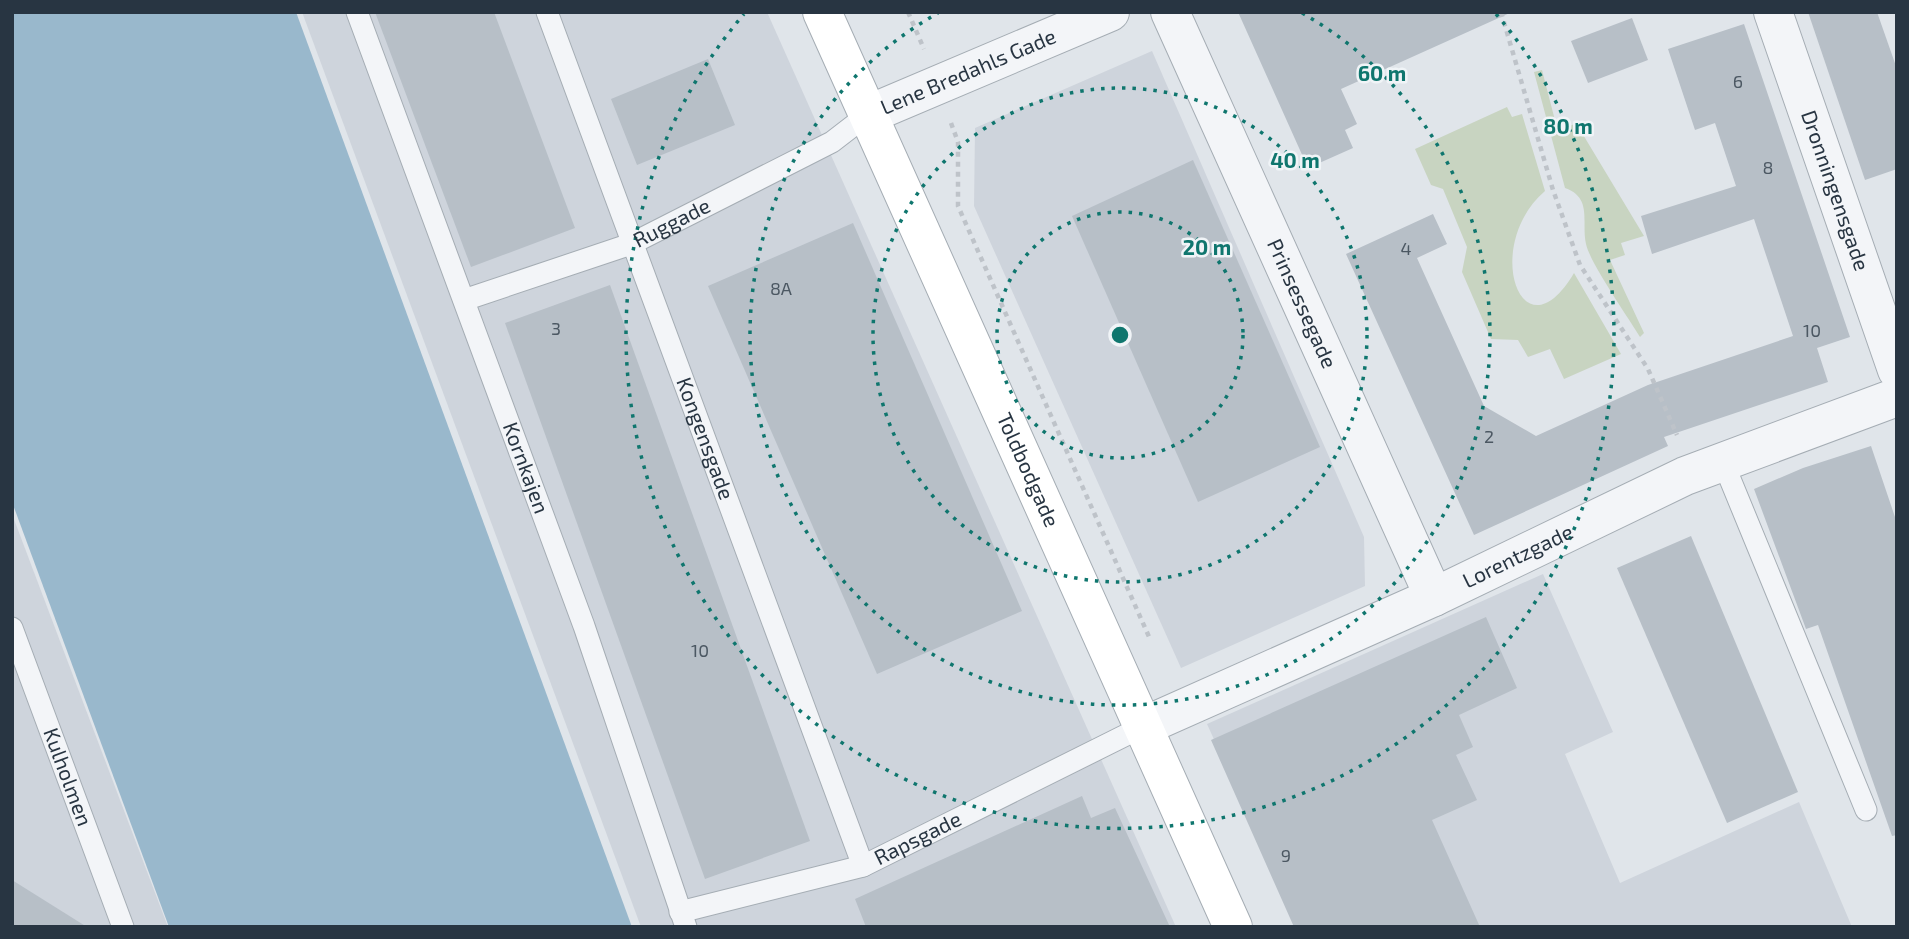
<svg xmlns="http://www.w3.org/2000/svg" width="1909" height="939" font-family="'Exo 2',sans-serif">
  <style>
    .built { fill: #ced4dc }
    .green { fill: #c8d4c1 }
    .water { fill: #99b8cc }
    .building { fill: #b7bfc7 }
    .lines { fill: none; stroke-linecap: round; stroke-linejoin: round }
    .lane-casing { stroke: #a5adb4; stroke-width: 23 }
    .street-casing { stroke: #a5adb4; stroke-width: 40 }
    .secondary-casing { stroke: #a5adb4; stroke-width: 40 }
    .path { stroke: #bec3c9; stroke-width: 4.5; stroke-dasharray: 5 5; stroke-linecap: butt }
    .lane { stroke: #f3f5f8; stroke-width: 21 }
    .street { stroke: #f3f5f8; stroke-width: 38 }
    .secondary { stroke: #fff; stroke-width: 38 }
    .ring { fill: none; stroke: #0f766e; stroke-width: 3.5; stroke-dasharray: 3.5 7 }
    .labels { text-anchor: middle; stroke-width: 5; stroke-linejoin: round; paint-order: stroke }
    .number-label { font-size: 18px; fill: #4c5863 }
    .street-label { font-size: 21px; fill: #283542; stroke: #f0f4f7 }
    .centre { fill: #0f766e; stroke: #f0f4f7; stroke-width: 3.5 }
    .ring-label { font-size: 21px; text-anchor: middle; font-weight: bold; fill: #0f766e; stroke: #f0f4f7; stroke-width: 5; stroke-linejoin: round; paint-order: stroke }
  </style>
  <rect width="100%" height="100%" fill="#e0e5ea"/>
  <g class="built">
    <path d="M302,12H767L1176,927H641Z"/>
    <path d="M1152,51L1364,537L1365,586L1181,668L974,206L975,128Z"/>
    <path d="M12,514L168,927H12Z"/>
    <path d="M1543,574L1613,732L1565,754L1620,883L1799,802L1852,927H1299L1207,724Z"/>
  </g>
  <g class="green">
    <path d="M1542,70L1558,132L1576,123L1644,236L1621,243L1625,255L1610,260L1644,333L1640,337C1628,317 1590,263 1586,244C1581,222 1593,198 1565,188L1534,72Z"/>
    <path d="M1507,107L1512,117L1522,114L1545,191C1481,246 1522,361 1574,273L1621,354L1564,379L1550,349L1528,357L1518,340L1491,339L1462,272L1467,247L1443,189L1431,185L1415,149Z"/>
  </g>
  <path class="water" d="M12,12H296L632,927H169L12,502Z"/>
  <g class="building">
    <path d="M375,12H494L575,228L471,267Z"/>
    <path d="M1238,12H1512L1341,89L1357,124L1345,130L1353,148L1308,168Z"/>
    <path d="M1808,12H1877L1897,69V169L1865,180Z"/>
    <path d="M1632,18L1648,60L1588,83L1571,41Z"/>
    <path d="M1744,24L1850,337L1817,348L1828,382L1664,437L1668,446L1474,535L1346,254L1433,214L1447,244L1417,258L1484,406L1536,436L1648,385L1793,336L1754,219L1652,254L1641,216L1736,186L1715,123L1695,130L1668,49Z"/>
    <path d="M708,59L735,125L637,165L611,99Z"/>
    <path d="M1193,160L1320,447L1198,502L1072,216Z"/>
    <path d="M853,223L1022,611L877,674L708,286Z"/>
    <path d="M610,285L810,841L705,879L505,323Z"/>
    <path d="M1871,446L1897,523V835L1892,836L1818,625L1806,629L1754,489L1803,468Z"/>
    <path d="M1691,536L1798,792L1727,823L1617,568Z"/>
    <path d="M1486,617L1517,688L1459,715L1473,747L1456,755L1477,800L1432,820L1480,927H1294L1211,740Z"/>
    <path d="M1082,796L1091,818L1115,808L1170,927H866L855,899Z"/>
    <path d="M12,880L87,927H12Z"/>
  </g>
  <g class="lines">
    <defs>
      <g id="lane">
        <path id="s1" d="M357,12L584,626L686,927"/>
        <path id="s2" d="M547,12L863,866"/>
        <path id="s3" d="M464,300L631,244L832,142L867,115"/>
        <path d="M1723,462L1866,810"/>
        <path id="s4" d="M12,628L123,927"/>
        <path id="s5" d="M680,912L863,866L1142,727"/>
      </g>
      <g id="street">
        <path id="s6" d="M1170,12L1434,597"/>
        <path id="s7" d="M1773,12L1897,370"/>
        <path id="s8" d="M867,115L1110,12"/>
        <path id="s9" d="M1142,727L1434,597L1685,476L1897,397"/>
      </g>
      <g id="secondary">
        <path id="s10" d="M822,12L1233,927"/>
      </g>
    </defs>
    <use href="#lane" class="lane-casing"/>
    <use href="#street" class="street-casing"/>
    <use href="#secondary" class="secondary-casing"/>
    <g class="path">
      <path d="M908,12L924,49"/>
      <path d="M1501,12L1553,190L1580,265L1648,369L1677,435"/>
      <path d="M951,123L958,142V206L1150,639"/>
    </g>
    <use href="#lane" class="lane"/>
    <use href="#street" class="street"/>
    <use href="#secondary" class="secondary"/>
  </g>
  <g class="ring">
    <circle cx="1120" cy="335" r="123"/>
    <circle cx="1120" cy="335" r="247"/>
    <path d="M1302 13A370 370 0 1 1 938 13"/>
    <path d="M1496 14A494 494 0 1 1 744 14"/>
  </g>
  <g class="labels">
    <g class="number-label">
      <text x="1738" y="88">6</text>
      <text x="1768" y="174">8</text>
      <text x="1406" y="255">4</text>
      <text x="781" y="295">8A</text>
      <text x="556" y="335">3</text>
      <text x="1812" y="337">10</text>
      <text x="1489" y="443">2</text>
      <text x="700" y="657">10</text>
      <text x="1286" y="862">9</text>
    </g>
    <g class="street-label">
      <text dy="7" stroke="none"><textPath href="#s8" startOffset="110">Lene Bredahls Gade</textPath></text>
      <text dy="7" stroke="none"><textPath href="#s7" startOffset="189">Dronningensgade</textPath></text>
      <text dy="7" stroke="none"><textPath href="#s3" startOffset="222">Ruggade</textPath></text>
      <text dy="7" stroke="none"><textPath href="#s6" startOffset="320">Prinsessegade</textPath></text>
      <text dy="7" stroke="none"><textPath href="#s2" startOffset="455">Kongensgade</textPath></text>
      <text dy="7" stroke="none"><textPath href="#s1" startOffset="486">Kornkajen</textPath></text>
      <text dy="7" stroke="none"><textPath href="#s10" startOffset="502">Toldbodgade</textPath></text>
      <text dy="7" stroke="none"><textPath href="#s9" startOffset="413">Lorentzgade</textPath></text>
      <text dy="7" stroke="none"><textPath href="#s4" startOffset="159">Kulholmen</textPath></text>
      <text dy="7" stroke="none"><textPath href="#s5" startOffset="250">Rapsgade</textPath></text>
    </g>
  </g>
  <circle cx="1120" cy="335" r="10" class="centre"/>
  <g class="ring-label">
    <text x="1382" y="81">60 m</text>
    <text x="1568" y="134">80 m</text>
    <text x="1295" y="168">40 m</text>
    <text x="1207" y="255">20 m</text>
  </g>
  <rect width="1909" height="939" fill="none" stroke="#283542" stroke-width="28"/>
</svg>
